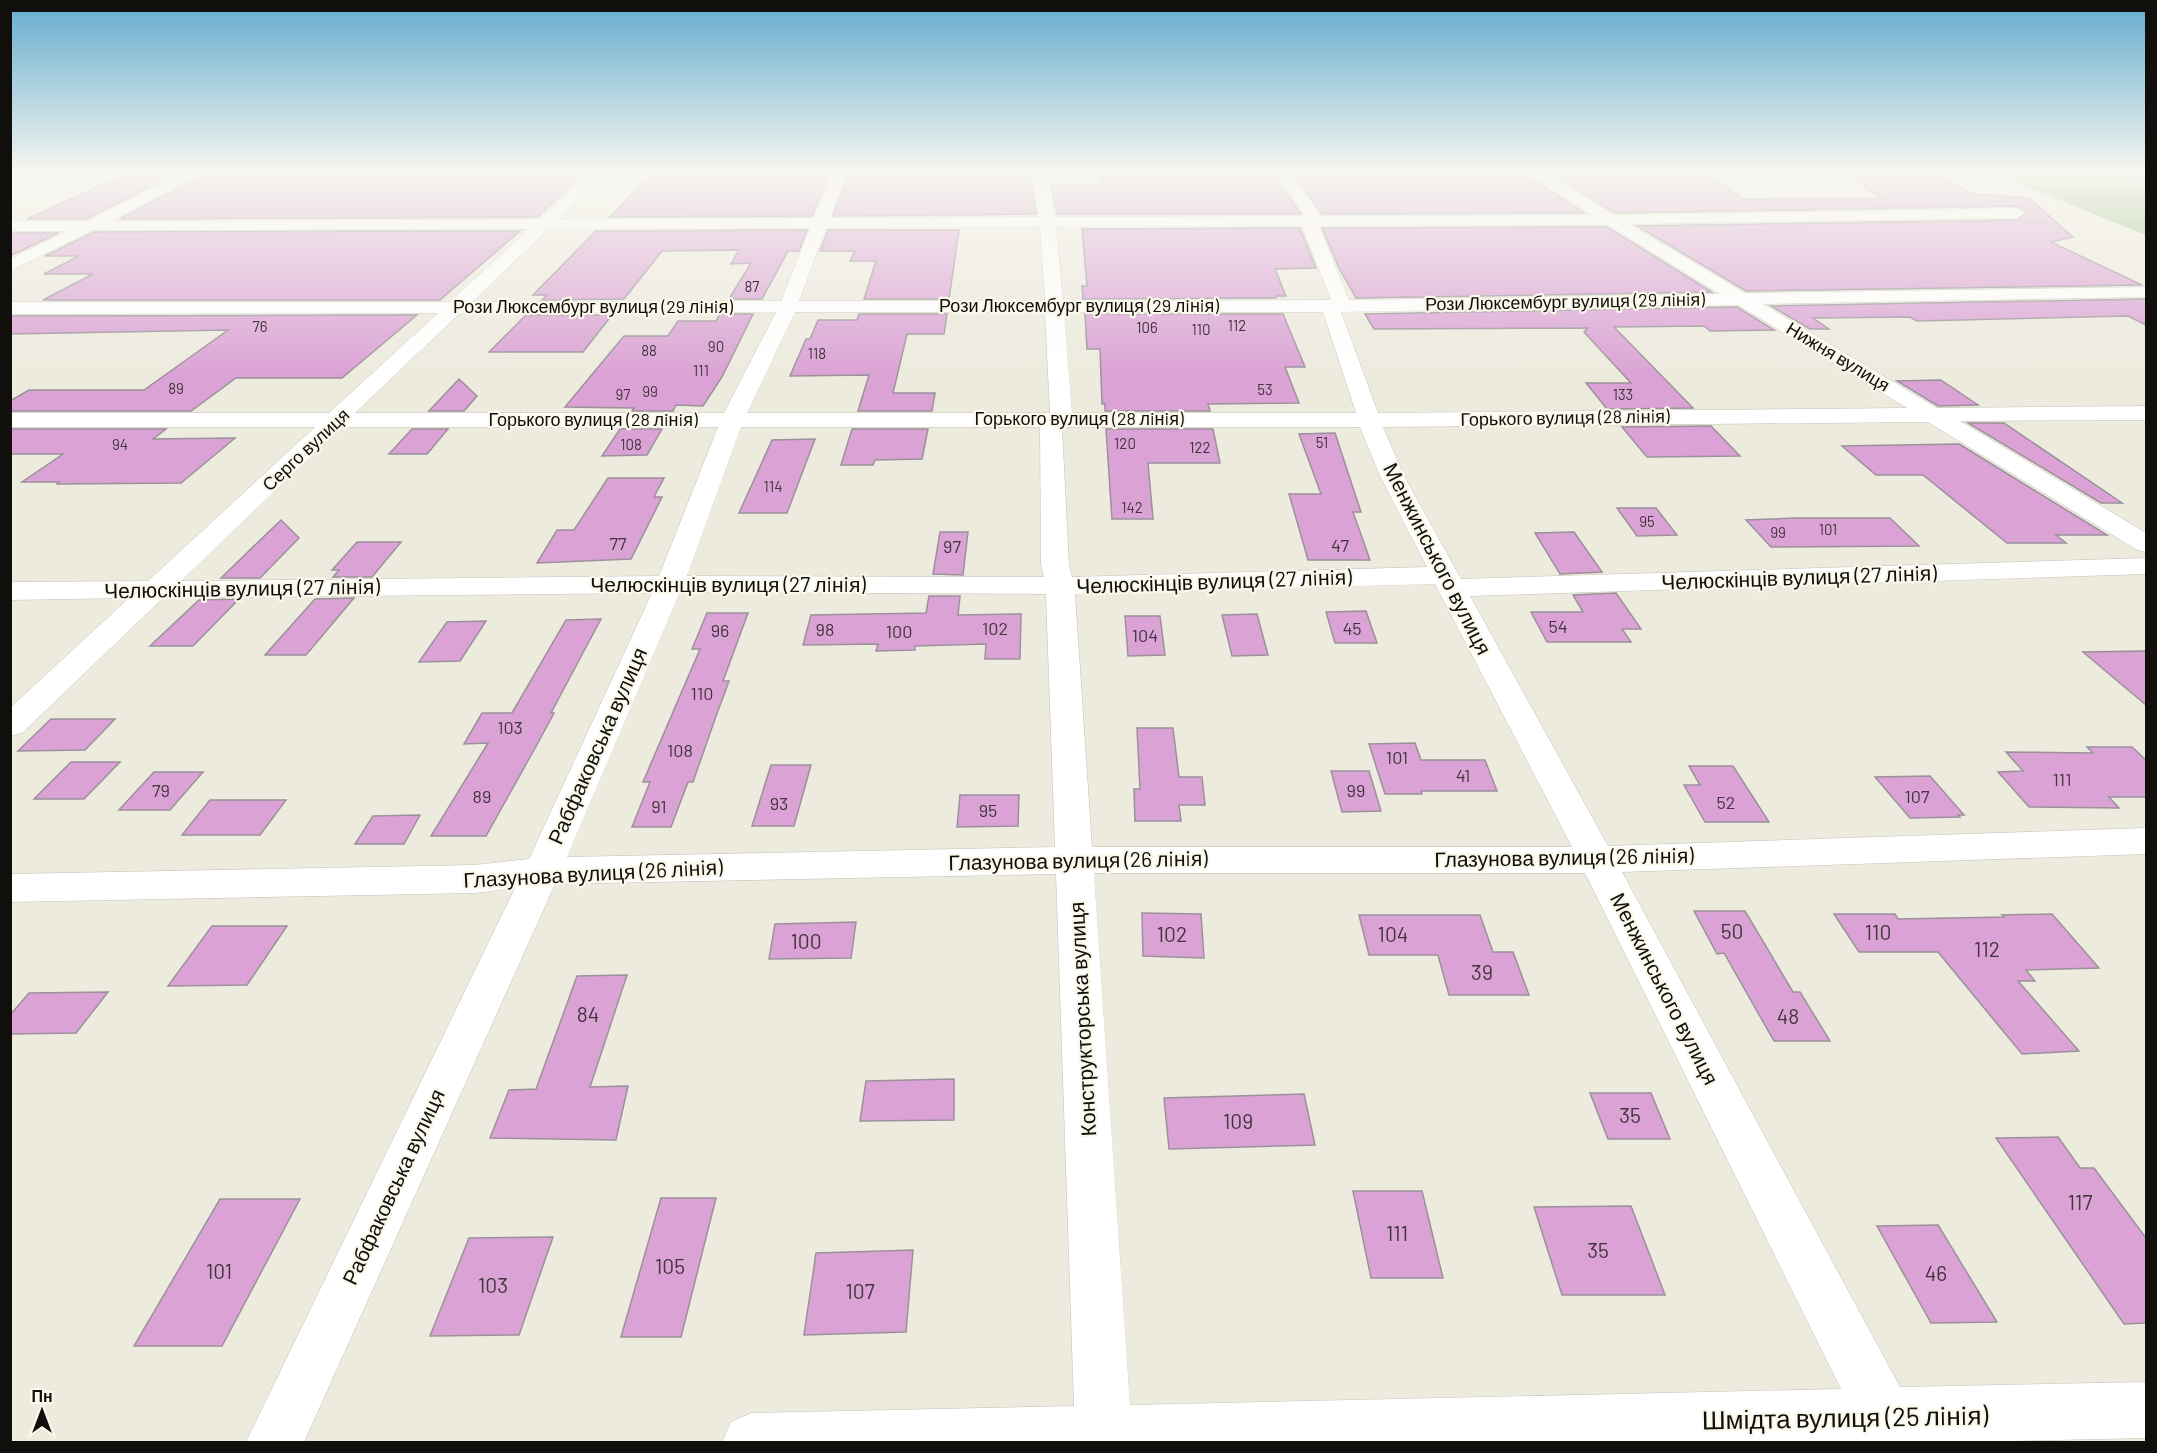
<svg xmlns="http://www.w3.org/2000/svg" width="2157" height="1453" font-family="Barlow,sans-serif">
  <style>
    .forest { fill: #93b87d }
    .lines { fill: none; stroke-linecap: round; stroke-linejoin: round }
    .stream { stroke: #2e7578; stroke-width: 5 }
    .building { fill: #dba3d5; stroke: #9b919a; stroke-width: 1.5 }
    .street-casing { stroke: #c3c1b5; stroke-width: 1 }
    .street { fill: #fff; fill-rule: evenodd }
    .labels { text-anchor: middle; stroke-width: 4.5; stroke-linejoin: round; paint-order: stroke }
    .far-number-label { font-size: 15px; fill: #43343e }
    .far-street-label { font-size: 18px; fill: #100f0b; stroke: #faf7eb }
    .number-label { font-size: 18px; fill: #43343e }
    .street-label { font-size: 21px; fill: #100f0b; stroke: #faf7eb }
    .near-number-label { font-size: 21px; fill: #43343e }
    .near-street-label { font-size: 26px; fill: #100f0b; stroke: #faf7eb }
  </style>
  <rect width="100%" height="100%" fill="#edeade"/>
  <path class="forest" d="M1988,171H2146V235Z"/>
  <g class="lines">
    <path class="stream" d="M2125,171L2146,179"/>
  </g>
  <g class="building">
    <path d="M1272,171L1301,214H1057L1051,185H1100V172Z"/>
    <path d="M1291,171H1521L1584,213L1322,214Z"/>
    <path d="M1546,171H1701L1744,199L1883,198L1846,176H1937L1974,194L2029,198L2073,237L2051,242L2142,285L1746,291L1637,226L2017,220L2027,212L2017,206L1615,213Z"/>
    <path d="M969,172H996V177H1031L1030,185H1032L1036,214L833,216L848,174L969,175Z"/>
    <path d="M769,173L829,174L812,216L610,217L651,175Z"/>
    <path d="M433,174L447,175L444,176H582L537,217L120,219L199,177Z"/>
    <path d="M148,177H169L86,219H27L117,178Z"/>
    <path d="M1607,227L1712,292L1356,298L1339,268L1322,228Z"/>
    <path d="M1300,228L1316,268L1275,269L1286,296H1276V298L1083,299L1082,286H1087L1082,229Z"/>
    <path d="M807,230L799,251H788L762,299H729L751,263L731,264L739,250L662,251L624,299L542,300L547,295H533L596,231Z"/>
    <path d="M828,230H959L949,299H864L876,261H850L855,251H820Z"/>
    <path d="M520,231L440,300H43L93,274H44L79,256H45L94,232Z"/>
    <path d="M10,233H58L10,256Z"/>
    <path d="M2146,299V325L2128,316L1917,321L1910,317L1813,318L1829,329H1810L1771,306Z"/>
    <path d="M1737,307L1774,330L1710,331L1704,326L1614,327L1693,408L1607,409L1586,383H1631L1584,332L1588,328L1374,329L1365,314Z"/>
    <path d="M720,314H753L722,377L703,406L676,405L673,411H632L634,408L565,407L624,336H668L678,321H716Z"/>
    <path d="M859,314H947L944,334H907L893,393H935L932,411H858L869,375L790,376L806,339H810L818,320H857Z"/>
    <path d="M1085,314H1283L1305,367H1285L1299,403L1208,404L1210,411H1105V404H1102L1100,349H1087Z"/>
    <path d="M417,315L342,378H236L191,411H10V401L29,390H144L228,330L10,334L11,316Z"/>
    <path d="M526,315H612L583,352H489Z"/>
    <path d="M459,379L477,396L464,411H429Z"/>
    <path d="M1941,380L1978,405L1938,406L1897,381Z"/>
    <path d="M1968,423H2004L2122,503H2101Z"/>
    <path d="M1711,426L1740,456L1647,457L1622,427Z"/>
    <path d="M10,429H166L153,439L235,438L181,483L57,484L59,482H22L63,454H10Z"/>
    <path d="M412,429H448L427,454H389Z"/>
    <path d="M620,429H662L647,455L602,456Z"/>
    <path d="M852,429H928L922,459L875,460L873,465H841Z"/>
    <path d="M1106,429H1213L1220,463H1148L1153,519H1112Z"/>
    <path d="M1335,433L1361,512H1353L1370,560H1308L1294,511L1289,494H1321L1299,434Z"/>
    <path d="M815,439L787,513H739L772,440Z"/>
    <path d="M1959,444L2107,535H2056L2066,543H2007L1923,475H1876L1842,446Z"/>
    <path d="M608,478H664L654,497H662L631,559L537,563L557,530H574Z"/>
    <path d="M1617,508H1656L1677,535L1637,536Z"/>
    <path d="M1796,518H1890L1919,546L1771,547L1746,520Z"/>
    <path d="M281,520L299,538L260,578H221Z"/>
    <path d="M940,532H968L963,575L933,574Z"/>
    <path d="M1574,532L1602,572L1560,574L1535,533Z"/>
    <path d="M357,542H401L372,577H333L339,570H332Z"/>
    <path d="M1616,593L1641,629H1622L1631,642H1547L1531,612H1583L1573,595Z"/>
    <path d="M929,596H960L958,615L1021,614L1020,659H985L986,644L915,646V650L876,651L878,644L803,645L811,615L926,613Z"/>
    <path d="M354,598L306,655H265L315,599Z"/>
    <path d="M239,599L193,646H150L199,600Z"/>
    <path d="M1366,611L1377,643H1335L1326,612Z"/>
    <path d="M707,613H748L723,681H729L715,719L693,782H688L671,827H632L650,782H643L700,649H692Z"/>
    <path d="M1257,614L1268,655L1232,656L1222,615Z"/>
    <path d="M1125,616H1160L1165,655L1128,656Z"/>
    <path d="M601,619L551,713H554L539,741L486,836H431L488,743L464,744L482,713H512L566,620Z"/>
    <path d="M486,621L460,661L419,662L447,622Z"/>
    <path d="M2146,651V705L2083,652Z"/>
    <path d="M51,719H115L85,750L18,751Z"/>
    <path d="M1137,728H1173L1179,777H1202L1205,805H1179L1181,821H1135L1134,789H1140Z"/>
    <path d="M1415,743L1421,760H1485L1497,791H1421L1422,794H1385L1369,744Z"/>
    <path d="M2087,747H2132L2146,760V797H2109L2119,808L2029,807L1998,772L2023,771L2006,752L2093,753Z"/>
    <path d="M71,762H120L84,799H34Z"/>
    <path d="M771,765H811L794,826H752Z"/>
    <path d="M1689,766H1733L1769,822H1705L1684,785H1700Z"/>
    <path d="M1331,771H1369L1381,811L1342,812Z"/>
    <path d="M154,772H203L170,810H119Z"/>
    <path d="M1930,776L1964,815H1958L1960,817L1910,818L1875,777Z"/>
    <path d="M960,795H1019L1018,826L957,827Z"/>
    <path d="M210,800H286L260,835H182Z"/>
    <path d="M420,815L404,844H355L373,816Z"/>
    <path d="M1694,911H1745L1793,992H1800L1830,1041H1774L1724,953L1717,954Z"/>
    <path d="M1142,913L1201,914L1204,958L1143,956Z"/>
    <path d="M1834,914H1895L1898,919L2004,917L2002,915L2052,914L2099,968L2026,970L2035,981H2018L2079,1051L2022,1054L1938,952H1859Z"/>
    <path d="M1359,915H1480L1493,952H1513L1529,995H1449L1438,955H1369Z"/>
    <path d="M856,922L851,958L769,959L775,924Z"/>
    <path d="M212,926H287L247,985L168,986Z"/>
    <path d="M627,975L590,1087L628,1086L616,1140L490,1138L509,1090L536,1089L577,976Z"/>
    <path d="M108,992L76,1033L10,1034V1015L29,993Z"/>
    <path d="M954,1079V1120L860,1121L866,1081Z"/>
    <path d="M1590,1093H1651L1670,1139H1608Z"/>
    <path d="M1304,1094L1315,1145L1169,1149L1164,1098Z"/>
    <path d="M2058,1137L2080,1168H2094L2146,1238V1323L2124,1324L1996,1138Z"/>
    <path d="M1353,1191H1422L1443,1278H1371Z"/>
    <path d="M661,1198H716L681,1337H621Z"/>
    <path d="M220,1199H300L222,1346H134Z"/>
    <path d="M1631,1206L1665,1295H1562L1534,1207Z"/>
    <path d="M1938,1225L1997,1322L1931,1323L1877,1226Z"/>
    <path d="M553,1237L519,1335L430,1336L469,1238Z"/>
    <path d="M913,1250L906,1332L804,1335L816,1253Z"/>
  </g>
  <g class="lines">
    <defs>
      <path id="street" d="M186,171H205L111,221L540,219L591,171H607L558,219L814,218L833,171H847L830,218L1039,217L1032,171H1046L1055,217L1305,216L1274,171H1288L1321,216L1592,215L1523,171H1541L1614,215L2017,208L2025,213L2017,218L1629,224L1745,293L2146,287V297L1763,304L1937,408L2146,406V420L1960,421L2146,533V552L2137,550L1928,422L1383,427L1404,476L1461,579L2146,558V574L1470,596L1608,846L2146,828V854L1622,872L1900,1387L2146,1382V1438L1960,1442H722L731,1422L751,1413L1074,1406L1056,874L555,884L304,1442H246L515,888L475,893L10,902V874L475,865L529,859L652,593L163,598L22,733L10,736V708L129,598L10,600V582L148,581L315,427H10V413H329L438,313L10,314V302H450L529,229L93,230L10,271V259L68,231H10V221H87ZM1608,225L1720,294L1349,300L1319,226ZM1302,226L1331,300L1063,301L1056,227ZM1040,227L1045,301H799L826,228ZM810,228L781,301L472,302L548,229ZM1738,305L1907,408L1378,413L1341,312ZM776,312L724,413H355L460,313ZM795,312H1045L1050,413H747ZM1064,312H1323L1356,413H1072ZM341,427H718L659,576L181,581ZM741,427H1040L1041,564L1044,577L687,576ZM1066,427H1360L1380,476L1427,567L1072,577L1069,564L1062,429ZM1435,584L1572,847H1092L1075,594ZM680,592L1046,594L1055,847L567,857ZM1094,873H1585L1841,1389L1130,1405Z"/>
    </defs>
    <use href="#street" class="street-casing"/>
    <use href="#street" class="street"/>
  </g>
  <linearGradient id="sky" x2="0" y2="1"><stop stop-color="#63acce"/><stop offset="0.46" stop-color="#f7f6f0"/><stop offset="1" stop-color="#f7f6f0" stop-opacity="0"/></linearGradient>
  <rect width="2157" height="375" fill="url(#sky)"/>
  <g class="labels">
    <g class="far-number-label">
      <text x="752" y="292">87</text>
      <text x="1237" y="331">112</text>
      <text x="260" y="332">76</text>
      <text x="1147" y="333">106</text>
      <text x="1201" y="335">110</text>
      <text x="716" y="352">90</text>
      <text x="649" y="356">88</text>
      <text x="817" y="359">118</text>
      <text x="701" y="376">111</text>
      <text x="176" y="394">89</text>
      <text x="1265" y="395">53</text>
      <text x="650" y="397">99</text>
      <text x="623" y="400">97</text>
      <text x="1623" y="400">133</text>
      <text x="1322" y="448">51</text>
      <text x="1125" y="449">120</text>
      <text x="120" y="450">94</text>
      <text x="631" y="450">108</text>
      <text x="1200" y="453">122</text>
      <text x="773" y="492">114</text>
      <text x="1132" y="513">142</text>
      <text x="1647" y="527">95</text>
      <text x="1828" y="535">101</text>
      <text x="1778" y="538">99</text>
    </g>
    <g class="far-street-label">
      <text transform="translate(1565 302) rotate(-1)" y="6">Рози Люксембург вулиця (29 лiнiя)</text>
      <text x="1079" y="312">Рози Люксембург вулиця (29 лiнiя)</text>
      <text x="593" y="313">Рози Люксембург вулиця (29 лiнiя)</text>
      <text transform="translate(1838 357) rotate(31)" y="6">Нижня вулиця</text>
      <text transform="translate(1565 418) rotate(-1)" y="6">Горького вулиця (28 лiнiя)</text>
      <text x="1079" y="425">Горького вулиця (28 лiнiя)</text>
      <text x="593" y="426">Горького вулиця (28 лiнiя)</text>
      <text transform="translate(306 450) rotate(-43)" y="6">Серго вулиця</text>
    </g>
    <g class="number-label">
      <text x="618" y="550">77</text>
      <text x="1340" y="552">47</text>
      <text x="952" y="553">97</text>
      <text x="1558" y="633">54</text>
      <text x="995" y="635">102</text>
      <text x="1352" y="635">45</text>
      <text x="825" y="636">98</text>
      <text x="720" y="637">96</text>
      <text x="899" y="638">100</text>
      <text x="1145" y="642">104</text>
      <text x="702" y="700">110</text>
      <text x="510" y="734">103</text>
      <text x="680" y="757">108</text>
      <text x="1397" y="764">101</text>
      <text x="1463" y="782">41</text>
      <text x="2062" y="786">111</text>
      <text x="161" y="797">79</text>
      <text x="1356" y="797">99</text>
      <text x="482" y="803">89</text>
      <text x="1917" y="803">107</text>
      <text x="1726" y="809">52</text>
      <text x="779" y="810">93</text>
      <text x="659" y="813">91</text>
      <text x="988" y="817">95</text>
    </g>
    <g class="street-label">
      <text transform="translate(1437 559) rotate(63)" y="7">Менжинського вулиця</text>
      <text transform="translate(1799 578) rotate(-2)" y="7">Челюскінців вулиця (27 лiнiя)</text>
      <text transform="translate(1214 582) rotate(-2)" y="7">Челюскінців вулиця (27 лiнiя)</text>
      <text x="728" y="592">Челюскінців вулиця (27 лiнiя)</text>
      <text transform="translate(242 589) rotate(-1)" y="7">Челюскінців вулиця (27 лiнiя)</text>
      <text transform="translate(598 746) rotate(-66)" y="7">Рабфаковська вулиця</text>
      <text transform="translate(1564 858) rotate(-1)" y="7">Глазунова вулиця (26 лiнiя)</text>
      <text transform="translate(1078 861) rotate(-1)" y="7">Глазунова вулиця (26 лiнiя)</text>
      <text transform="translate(593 874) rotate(-3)" y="7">Глазунова вулиця (26 лiнiя)</text>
      <text transform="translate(1664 989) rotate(63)" y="7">Менжинського вулиця</text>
      <text transform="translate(1083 1019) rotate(-93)" y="7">Конструкторська вулиця</text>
      <text transform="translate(394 1187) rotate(-65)" y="7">Рабфаковська вулиця</text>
    </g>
    <g class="near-number-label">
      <text x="1732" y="939">50</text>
      <text x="1878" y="940">110</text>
      <text x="1172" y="942">102</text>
      <text x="1393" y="942">104</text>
      <text x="806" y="949">100</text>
      <text x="1987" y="957">112</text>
      <text x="1482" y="980">39</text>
      <text x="588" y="1022">84</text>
      <text x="1788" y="1024">48</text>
      <text x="1630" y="1123">35</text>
      <text x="1238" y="1129">109</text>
      <text x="2080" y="1210">117</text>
      <text x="1397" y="1241">111</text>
      <text x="1598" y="1258">35</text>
      <text x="670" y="1274">105</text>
      <text x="219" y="1279">101</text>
      <text x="1936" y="1281">46</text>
      <text x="493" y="1293">103</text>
      <text x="860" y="1299">107</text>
    </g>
    <g class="near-street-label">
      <text transform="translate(1845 1418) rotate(-1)" y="9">Шмідта вулиця (25 лiнiя)</text>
    </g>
  </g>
  <rect width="2157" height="1453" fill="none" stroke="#100f0b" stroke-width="24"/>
  <g transform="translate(42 1411)" stroke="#faf7eb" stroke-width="4.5" paint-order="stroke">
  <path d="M0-4.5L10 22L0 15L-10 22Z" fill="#100f0b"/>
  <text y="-9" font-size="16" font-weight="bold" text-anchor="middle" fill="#100f0b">Пн</text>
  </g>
</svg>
